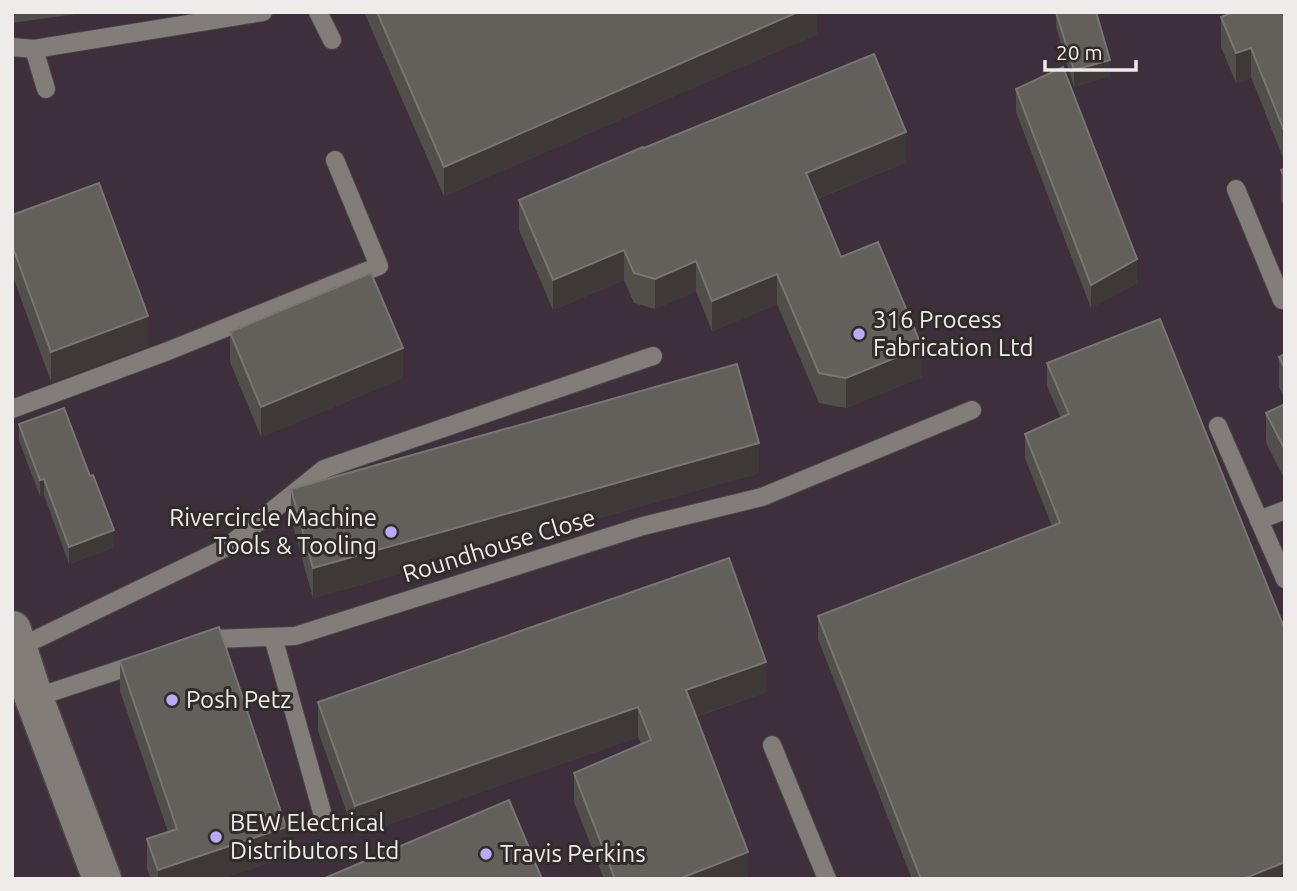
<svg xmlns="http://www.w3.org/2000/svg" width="1297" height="891" font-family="Ubuntu,sans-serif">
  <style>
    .industrial { fill: #3e2f3c }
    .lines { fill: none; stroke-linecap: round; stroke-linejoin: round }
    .lane-casing { stroke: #4c4846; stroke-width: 20 }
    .secondary-casing { stroke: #4c4846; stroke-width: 41 }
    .lane { stroke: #837d7a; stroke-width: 18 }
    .secondary { stroke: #837d7a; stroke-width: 38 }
    .wall { fill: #524e4a }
    .shaded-wall { fill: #3e3936 }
    .building { fill: #635f5b; stroke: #797572; stroke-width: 2 }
    .poi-dot { fill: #bbaaf6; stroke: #312c2a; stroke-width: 2.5 }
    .labels { text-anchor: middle; stroke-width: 6; stroke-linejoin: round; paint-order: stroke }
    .poi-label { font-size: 24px; fill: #efebea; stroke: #312c2a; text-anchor: start }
    .street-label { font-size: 24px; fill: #efebea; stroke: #312c2a }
  </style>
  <rect width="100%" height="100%" fill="#312c2a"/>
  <rect class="industrial" x="12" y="12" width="1273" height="867"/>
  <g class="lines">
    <defs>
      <g id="lane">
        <path d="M318,12L332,40"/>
        <path d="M12,47L34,49L263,12"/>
        <path d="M34,49L46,89"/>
        <path d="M1236,189L1282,300L1285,299"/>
        <path d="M12,409L168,351L379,266L335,160"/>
        <path d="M1218,426L1259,520"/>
        <path d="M1285,510L1259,520L1285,579"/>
        <path d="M273,637L322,812"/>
        <path d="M200,643L212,639L295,636L643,526L762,497L972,410"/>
        <path d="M18,648L227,547L324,469L653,356"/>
        <path d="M34,698L140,663"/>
        <path d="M772,745L827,879"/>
      </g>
      <path id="secondary" d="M12,630L34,698L102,879"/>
    </defs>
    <use href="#lane" class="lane-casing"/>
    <use href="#secondary" class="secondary-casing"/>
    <use href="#lane" class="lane"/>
    <use href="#secondary" class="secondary"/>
  </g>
  <g class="wall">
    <path d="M12,12H90L12,23Z"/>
    <path d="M364,12H817V34L444,196Z"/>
    <path d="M1056,12L1110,76L1074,87L1056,27Z"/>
    <path d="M1285,12V163L1251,77L1236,83L1221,47V17Z"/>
    <path d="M1016,89L1137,283L1091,308L1016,112Z"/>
    <path d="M644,148L906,162L817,199L841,257L922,377L846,408L819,403L777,304L712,331L696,291L655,309L634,303L624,280L553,310L519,230V200Z"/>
    <path d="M1285,168V209L1281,200V170Z"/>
    <path d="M12,215L148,346L51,382L12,274Z"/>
    <path d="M230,332L403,378L261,437L230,362Z"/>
    <path d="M1285,354V399L1279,387V357Z"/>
    <path d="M1047,363L1285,879H912L818,639V616L1052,526L1025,458V434L1061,418L1047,386Z"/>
    <path d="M1285,404V480L1266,443V413Z"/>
    <path d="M19,424L114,547L69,564L44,495L40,496L19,441Z"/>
    <path d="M759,473L313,598L291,519V489Z"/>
    <path d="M120,661L286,857L220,879H151L147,869V839L168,832L120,691Z"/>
    <path d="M766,692L696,717L748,879H604L574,802V773L641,744L638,737L355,836L318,731V702Z"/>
  </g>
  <g class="shaded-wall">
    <path d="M798,12H817V34L444,196V167Z"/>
    <path d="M1251,48V77L1236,83V53Z"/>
    <path d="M1110,60V76L1074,87V70Z"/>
    <path d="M906,132V162L806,203V173Z"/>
    <path d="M624,250V280L553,310V280Z"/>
    <path d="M1137,259V283L1091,308V285Z"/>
    <path d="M696,261V291L655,309V279Z"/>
    <path d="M777,274V304L712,331V301Z"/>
    <path d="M148,316V346L51,382V352Z"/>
    <path d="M922,347V377L846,408V378Z"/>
    <path d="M403,348V378L261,437V407Z"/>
    <path d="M759,443V473L313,598V568Z"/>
    <path d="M44,479V495L40,496V480Z"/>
    <path d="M114,530V547L69,564V547Z"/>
    <path d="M766,662V692L686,720V690Z"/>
    <path d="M638,707V737L355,836V806Z"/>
    <path d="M286,827V857L220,879H158V870Z"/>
    <path d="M748,852V879H679Z"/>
    <path d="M1285,862V879H1243Z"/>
  </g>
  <g class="building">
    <path d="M377,12H798L444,167Z"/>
    <path d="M1056,12H1096L1110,60L1074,70Z"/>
    <path d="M1233,12H1285V133L1251,48L1236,53L1221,17Z"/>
    <path d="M874,54L906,132L806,173L841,257L878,242L922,347L846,378L819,373L777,274L712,301L696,261L655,279L634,273L624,250L553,280L519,200L643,147L644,148Z"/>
    <path d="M1063,67L1137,259L1091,285L1016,89Z"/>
    <path d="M1285,168V179L1281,170Z"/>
    <path d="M99,183L148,316L51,352L12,245V215Z"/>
    <path d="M371,273L403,348L261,407L230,332Z"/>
    <path d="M1160,319L1285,630V862L1243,879H921L818,616L1060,523L1025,434L1069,414L1047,363Z"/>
    <path d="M1285,354V369L1279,357Z"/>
    <path d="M737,364L759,443L313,568L291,489Z"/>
    <path d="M1285,404V450L1266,413Z"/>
    <path d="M64,408L90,476L93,475L114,530L69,547L44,479L40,480L19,424Z"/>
    <path d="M729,558L766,662L686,690L748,852L679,879H615L574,773L651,740L638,707L355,806L318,702Z"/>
    <path d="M219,627L286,827L158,870L147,839L177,829L120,661Z"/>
    <path d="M509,800L542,879L325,878Z"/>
  </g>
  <g class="poi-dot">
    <circle cx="859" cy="334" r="7"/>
    <circle cx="391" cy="532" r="7"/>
    <circle cx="172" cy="700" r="7"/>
    <circle cx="216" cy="837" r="7"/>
    <circle cx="486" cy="854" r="7"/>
  </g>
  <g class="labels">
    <g class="poi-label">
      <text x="873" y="328">316 Process<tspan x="873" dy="28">Fabrication Ltd</tspan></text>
      <text x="377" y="526" text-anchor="end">Rivercircle Machine<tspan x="377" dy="28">Tools &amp; Tooling</tspan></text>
      <text x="186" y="708">Posh Petz</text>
      <text x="230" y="831">BEW Electrical<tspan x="230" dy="28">Distributors Ltd</tspan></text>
      <text x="500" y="862">Travis Perkins</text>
    </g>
    <g class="street-label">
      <text transform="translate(499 546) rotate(-17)" y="8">Roundhouse Close</text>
    </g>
  </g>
  <rect width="1297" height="891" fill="none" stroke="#efebea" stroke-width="28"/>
  <path d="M1045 60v10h91v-10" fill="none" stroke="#efebea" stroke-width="3.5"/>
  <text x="1056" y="60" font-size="21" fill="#efebea" stroke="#312c2a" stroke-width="5" paint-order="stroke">20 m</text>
</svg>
